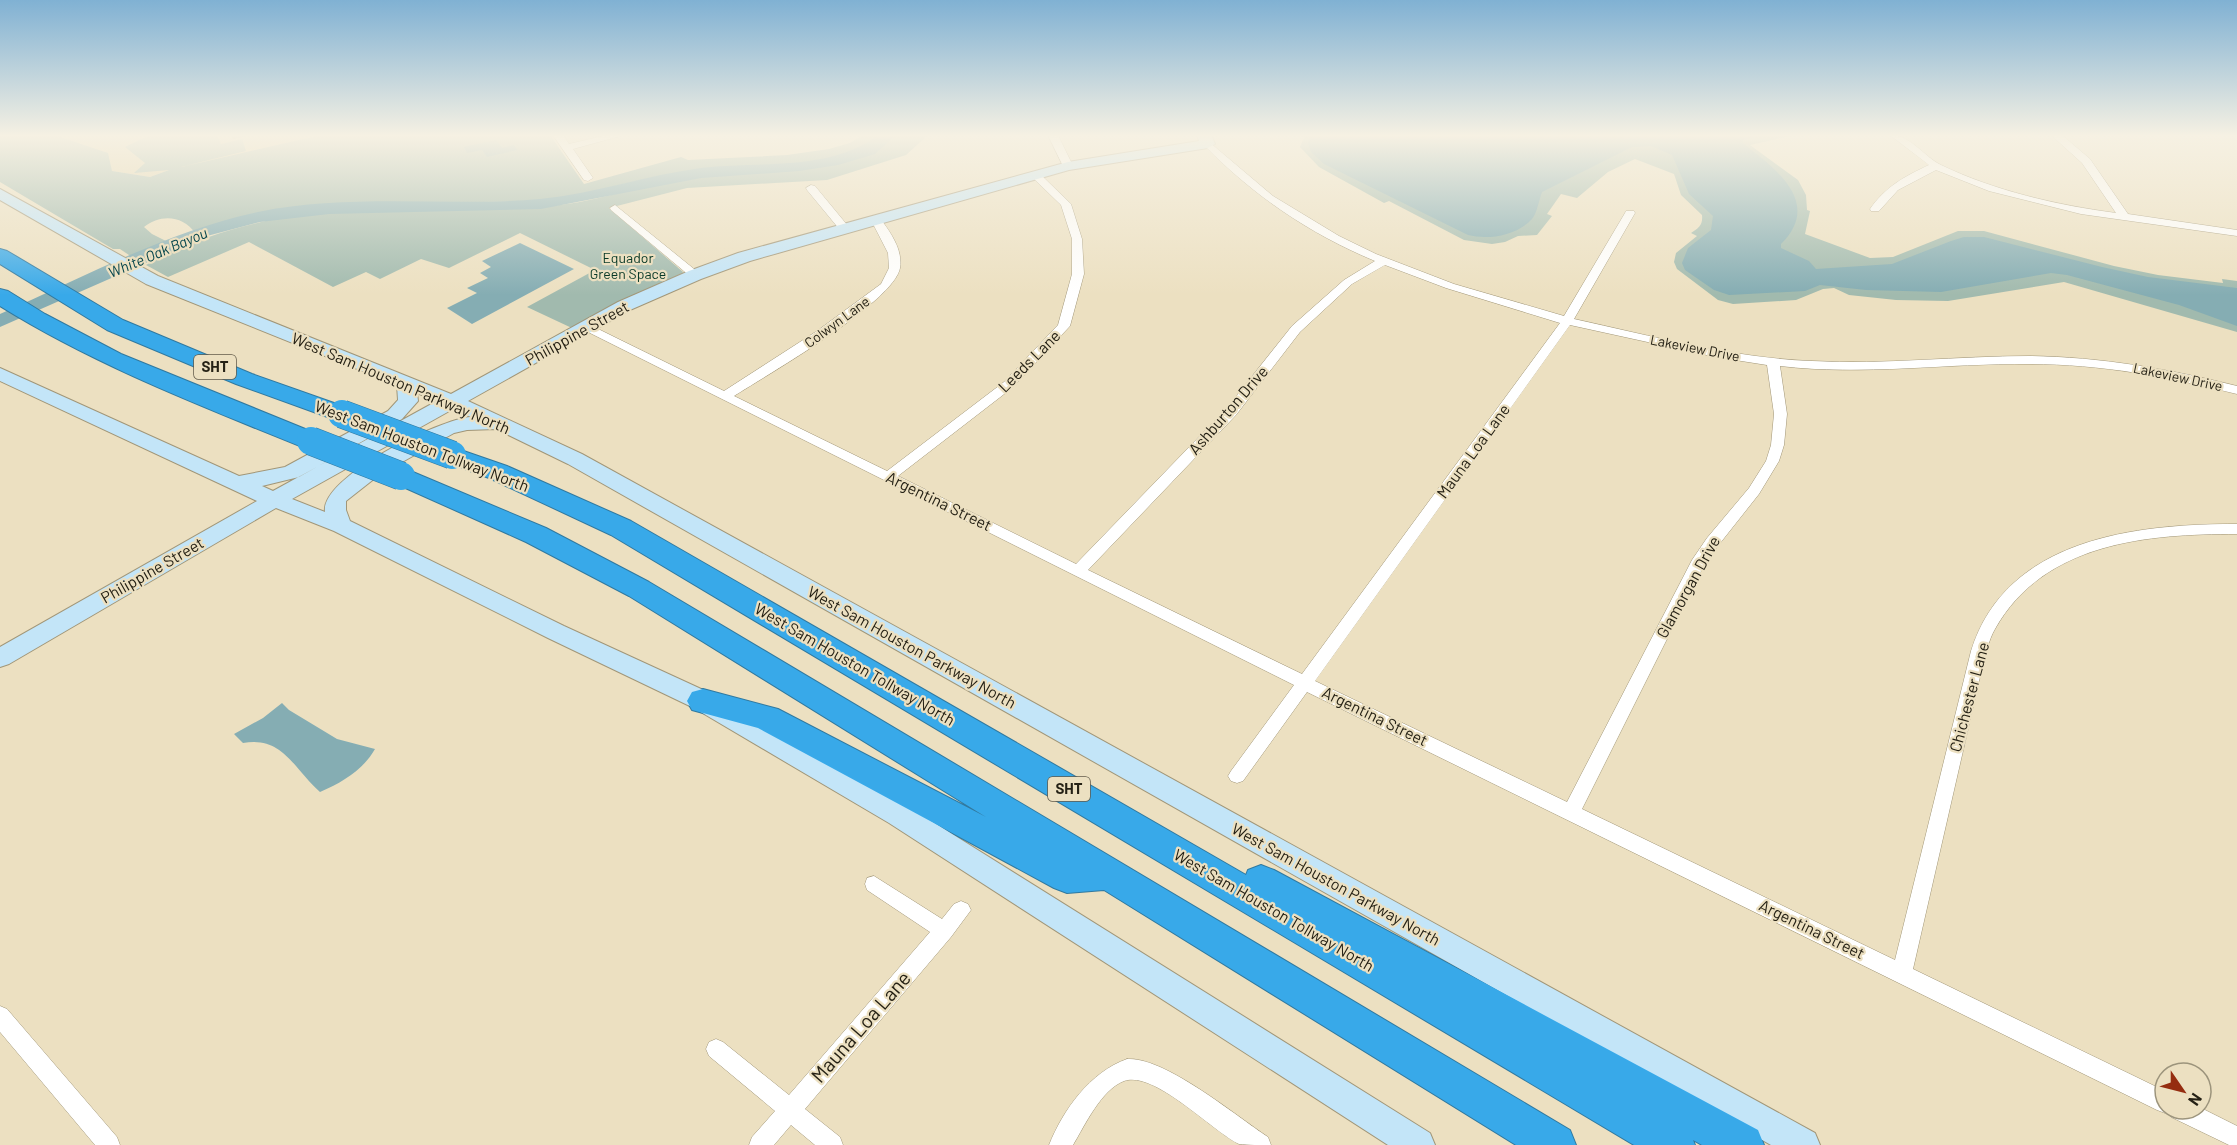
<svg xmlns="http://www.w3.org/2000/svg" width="2237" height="1145" font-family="Barlow,sans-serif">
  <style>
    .built { fill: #e3d5ae }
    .green { fill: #a1baae }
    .water { fill: #85adb3 }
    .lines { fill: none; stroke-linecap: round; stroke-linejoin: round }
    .river { fill: #85adb3; fill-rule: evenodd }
    .street-casing { stroke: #a19678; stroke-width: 1 }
    .secondary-casing { stroke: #a19678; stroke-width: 2 }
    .highway-casing { stroke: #31799f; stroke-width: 2 }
    .street { fill: #fff; fill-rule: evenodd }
    .secondary { fill: #c3e5f8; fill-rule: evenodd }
    .highway { fill: #38a9e9; fill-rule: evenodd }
    .highway-bridge-casing { stroke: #31799f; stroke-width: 29; stroke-linecap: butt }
    .highway-bridge { stroke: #38a9e9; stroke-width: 28 }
    .shaded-wall { fill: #8c846f }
    .labels { text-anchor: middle; stroke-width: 4.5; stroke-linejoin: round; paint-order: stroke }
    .far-park-label { font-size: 14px; fill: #073826; stroke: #ece0c1 }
    .far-street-label { font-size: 14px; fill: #252115; stroke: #ece0c1 }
    .far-water-label { font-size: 15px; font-style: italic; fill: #05454c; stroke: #ece0c1 }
    .shield { fill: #ece0c1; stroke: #615a49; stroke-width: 1.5 }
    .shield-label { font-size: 15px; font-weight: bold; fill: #252115 }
    .street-label { font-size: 16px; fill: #252115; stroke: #ece0c1 }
    .near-street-label { font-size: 20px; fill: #252115; stroke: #ece0c1 }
  </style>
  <rect width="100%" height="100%" fill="#ece0c1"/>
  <path class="built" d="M54,135H321L169,170L150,177L112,171Z"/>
  <g class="green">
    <path d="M0,135H54L108,153L112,171L150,177L169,170L134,173L145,163L125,147L150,135H217L221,144L242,139L246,151L181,167L321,135H550L584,184L681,157L688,160L787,155L829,149L850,143L863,135H883C850,171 713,167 661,176C621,183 582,196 541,201L324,205L256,216L195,233C183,215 160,214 144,227L152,234L166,241L135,259L120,249H113L0,182Z"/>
    <path d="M893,135H928L906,155L827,180L687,188L609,208L683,272L680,277L574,329L527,307L595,270L520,233L449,268L421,259L380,279L366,272L333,287L249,242L168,277L146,265C213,228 288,212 364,209C426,207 488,212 550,206C601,202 650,181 701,176C758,169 849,177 893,135Z"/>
    <path d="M1305,135H1795L1750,145L1798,180L1806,195L1807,210L1810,211L1805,234L1870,258L1893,257L1958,231H1984L2114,266L2158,275L2223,283L2222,279L2237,281V332L2064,282L1948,301L1896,300L1849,295L1834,288L1823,289L1796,300L1733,304L1718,300L1677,269L1674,262L1676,253L1697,236L1691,233C1699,228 1703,225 1702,215L1681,195L1674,174L1635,159L1608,172L1577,198L1561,194L1547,214L1552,216L1537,235L1518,236L1505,242L1492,244L1464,240L1389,201L1384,203L1319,167L1300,147Z"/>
  </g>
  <g class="water">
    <path d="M1312,135H1765L1743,140V143C1775,169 1823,202 1781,244V248L1809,261L1816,269L1892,264L1951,241L1964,237H1984L2102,267L2148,277L2237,288V326L2179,305L2067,275L2051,273L1941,292L1866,290L1820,285L1805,291L1729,295L1714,290L1685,270L1682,263L1688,248L1711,230L1713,216L1689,194L1672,155L1651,146L1632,147L1542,192C1539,200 1537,213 1532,219C1516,236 1488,240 1468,235L1324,164L1311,152L1308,143Z"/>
    <path d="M496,140L502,148L514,145L517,150L487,157L482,150L467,153L464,147Z"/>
    <path d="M520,243L574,269L472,324L447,308L477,293L467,288L488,278L480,273L491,267L482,261Z"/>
    <path d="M282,703L289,710L337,739L375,749C363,770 343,782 320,792C293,768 283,736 243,743L234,734L263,718Z"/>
  </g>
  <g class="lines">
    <path class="river" d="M878,135H896L875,154L838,165L799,171L701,178L541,209L329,214L260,222L207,236L0,327V314C84,277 168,231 258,212C350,193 447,207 540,199C594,194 647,175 701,168C758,161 830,172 878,135Z"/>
    <defs>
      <g id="street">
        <path d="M553,135H563L569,144L607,135H624L573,149L593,178L588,181L584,180Z"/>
        <path d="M1048,135H1058L1073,166L1072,168H1064Z"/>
        <path d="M1890,135C1911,135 1923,156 1941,165C1995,191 2057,205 2116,213L2082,163L2051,135H2062L2090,159L2128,214L2237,230V236L2081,214L1989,191L1936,170L1898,190L1879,211H1871L1870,209C1885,187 1905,176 1929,165Z"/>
        <path d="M1208,141L1273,196L1339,236L1376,254L1454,284L1564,316L1625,213L1626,211H1634L1635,213L1574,319C1652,336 1732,358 1812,361C1885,365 1957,356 2030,356C2100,357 2169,369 2237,386V394C2169,377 2101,364 2030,364C1947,363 1863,376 1780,366L1787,414L1784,445L1779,461L1759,494L1706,561L1582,809L1895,960L1971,651C2006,538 2136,524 2237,524V534C2148,534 2044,542 1995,629C1988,641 1986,655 1982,668L1913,969L2165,1091V1109L2201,1108L2237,1126V1145H2229L2171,1117L2169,1111L2165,1113L2157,1110L1307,692L1243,781L1237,783L1231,781L1228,776L1231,771L1294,685L580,328L582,325H590L724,391L817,331L881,284L889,268L888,253L871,220L872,218H880C890,232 903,249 900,268C894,302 767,375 734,396L887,471L1004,382L1058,325L1072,274V239L1061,205L1030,175L1039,173L1071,204L1082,239L1084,274L1070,326L1012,388L898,476L1076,564L1226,409L1292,326L1344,280L1375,261C1310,234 1254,196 1205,146L1203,144ZM1385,265L1446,288L1560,323L1302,674L1088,570L1236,415L1300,332L1352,284ZM1570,325L1716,357L1767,365L1774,414L1771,445L1766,461L1749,488L1707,538L1692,560L1567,802L1315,681Z"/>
        <path d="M811,185L815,186L848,226V230H840L807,190L806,188Z"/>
        <path d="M615,205L699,273V277H691L611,210L610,208Z"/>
        <path d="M874,876L942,919L954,904L961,901L968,904L971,910L951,937L805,1109L840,1137L843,1145H815L791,1125L774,1145H749L752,1137L775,1111L709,1056L706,1049L709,1042L716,1039L723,1042L789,1095L930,932L867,890L865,884L867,878Z"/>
        <path d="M0,1006L7,1009L117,1137L120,1145H95L0,1032Z"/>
        <path d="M1127,1059C1164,1056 1236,1116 1268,1137L1271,1145C1262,1145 1247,1145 1239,1144C1212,1131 1154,1070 1124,1081C1101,1090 1085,1125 1073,1145H1049C1063,1110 1090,1072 1127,1059Z"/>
      </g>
      <path id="secondary" d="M1197,135H1211L1215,144L1208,148L1069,170L750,261L701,279L630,310L468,401L582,454L1815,1133L1820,1145H1771L568,464L496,429L467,430L454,433L379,475L346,501V510L350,521L564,626L712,694L909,807L1430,1133L1435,1145H1388L889,823L694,708L548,638L334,531L276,508L9,664L0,667V647L257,501L0,381V368L239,476L285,467L388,411L398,400L397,385L146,284L0,200V189L158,276L451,394L618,302L689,271L738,253L1068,162L1199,141ZM417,393L437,401L273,491L262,486L299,477L402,419L418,401ZM453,409L471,417C440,419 320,477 325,512L292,499Z"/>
      <g id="highway">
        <path d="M0,249L7,251L123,320L252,374L351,409L354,414L351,419L342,422L333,419L236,384L107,330L0,264Z"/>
        <path d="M0,289L8,291L45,314L121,354L320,435L324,441L320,447L311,449L302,447C199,405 95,365 0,306Z"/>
        <path d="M452,447L507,466L631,521L1246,875L1248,870L1261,865L1274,870L1758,1130L1764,1145H1702L1693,1140L1695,1145H1634L611,535L489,478L443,461L439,455L443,449Z"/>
        <path d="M401,467L546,528L649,582L1570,1130L1576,1145H1516L1104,890L1067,893L1054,888L758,728L692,710L687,701L692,692L703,689L778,709L986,817L629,596L526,542L392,482L388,476L392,470Z"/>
      </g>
    </defs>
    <use href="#street" class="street-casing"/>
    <use href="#secondary" class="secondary-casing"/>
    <use href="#highway" class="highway-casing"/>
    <use href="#street" class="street"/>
    <use href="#secondary" class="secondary"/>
    <use href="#highway" class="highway"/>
    <defs>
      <g id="highway-bridge">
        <path d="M342,414L452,455"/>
        <path d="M311,441L401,476"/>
      </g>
    </defs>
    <use href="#highway-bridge" class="highway-bridge-casing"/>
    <use href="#highway-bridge" class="highway-bridge"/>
  </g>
  <path class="shaded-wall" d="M231,135H250L233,139Z"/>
  <linearGradient id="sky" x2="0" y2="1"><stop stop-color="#80b1d3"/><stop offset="0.46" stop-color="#f6f1e3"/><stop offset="1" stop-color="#f6f1e3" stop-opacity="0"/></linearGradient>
  <rect width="2237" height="295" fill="url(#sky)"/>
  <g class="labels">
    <g class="far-park-label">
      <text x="628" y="263">Equador<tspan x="628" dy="16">Green Space</tspan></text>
    </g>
    <g class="far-street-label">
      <text transform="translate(837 322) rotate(-36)" y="5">Colwyn Lane</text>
      <text transform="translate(1695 348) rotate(11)" y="5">Lakeview Drive</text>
      <text transform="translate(2178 377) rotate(12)" y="5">Lakeview Drive</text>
    </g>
    <g class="far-water-label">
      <text transform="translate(158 253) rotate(-23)" y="5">White Oak Bayou</text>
    </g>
    <g class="shield">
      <rect x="194" y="355" width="42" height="24" rx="4.5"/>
      <rect x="1048" y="777" width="42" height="24" rx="4.5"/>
    </g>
    <g class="shield-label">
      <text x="215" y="372">SHT</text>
      <text x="1069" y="794">SHT</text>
    </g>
    <g class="street-label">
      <text transform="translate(577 333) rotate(-29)" y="6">Philippine Street</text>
      <text transform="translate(1029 361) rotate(-45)" y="6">Leeds Lane</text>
      <text transform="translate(401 383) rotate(23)" y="6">West Sam Houston Parkway North</text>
      <text transform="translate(1228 410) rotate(-49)" y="6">Ashburton Drive</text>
      <text transform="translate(422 446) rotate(21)" y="6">West Sam Houston Tollway North</text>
      <text transform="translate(1473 451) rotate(-54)" y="6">Mauna Loa Lane</text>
      <text transform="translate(939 501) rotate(26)" y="6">Argentina Street</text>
      <text transform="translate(152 570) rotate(-30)" y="6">Philippine Street</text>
      <text transform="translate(1688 587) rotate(-61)" y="6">Glamorgan Drive</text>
      <text transform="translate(912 647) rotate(29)" y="6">West Sam Houston Parkway North</text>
      <text transform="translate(855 664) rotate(30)" y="6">West Sam Houston Tollway North</text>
      <text transform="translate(1969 697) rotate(-75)" y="6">Chichester Lane</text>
      <text transform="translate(1375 716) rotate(26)" y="6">Argentina Street</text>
      <text transform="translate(1336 884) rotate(29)" y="6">West Sam Houston Parkway North</text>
      <text transform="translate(1274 910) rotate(30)" y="6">West Sam Houston Tollway North</text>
      <text transform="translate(1812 929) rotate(26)" y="6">Argentina Street</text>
    </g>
    <g class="near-street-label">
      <text transform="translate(861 1027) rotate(-49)" y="7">Mauna Loa Lane</text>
    </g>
  </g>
  <g transform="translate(2183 1091) rotate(125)"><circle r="28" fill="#ece0c1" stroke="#9c947c" stroke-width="1.5"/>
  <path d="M0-4.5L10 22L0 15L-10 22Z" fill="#952d10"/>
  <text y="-9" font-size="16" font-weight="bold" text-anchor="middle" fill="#252115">N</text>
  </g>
</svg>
